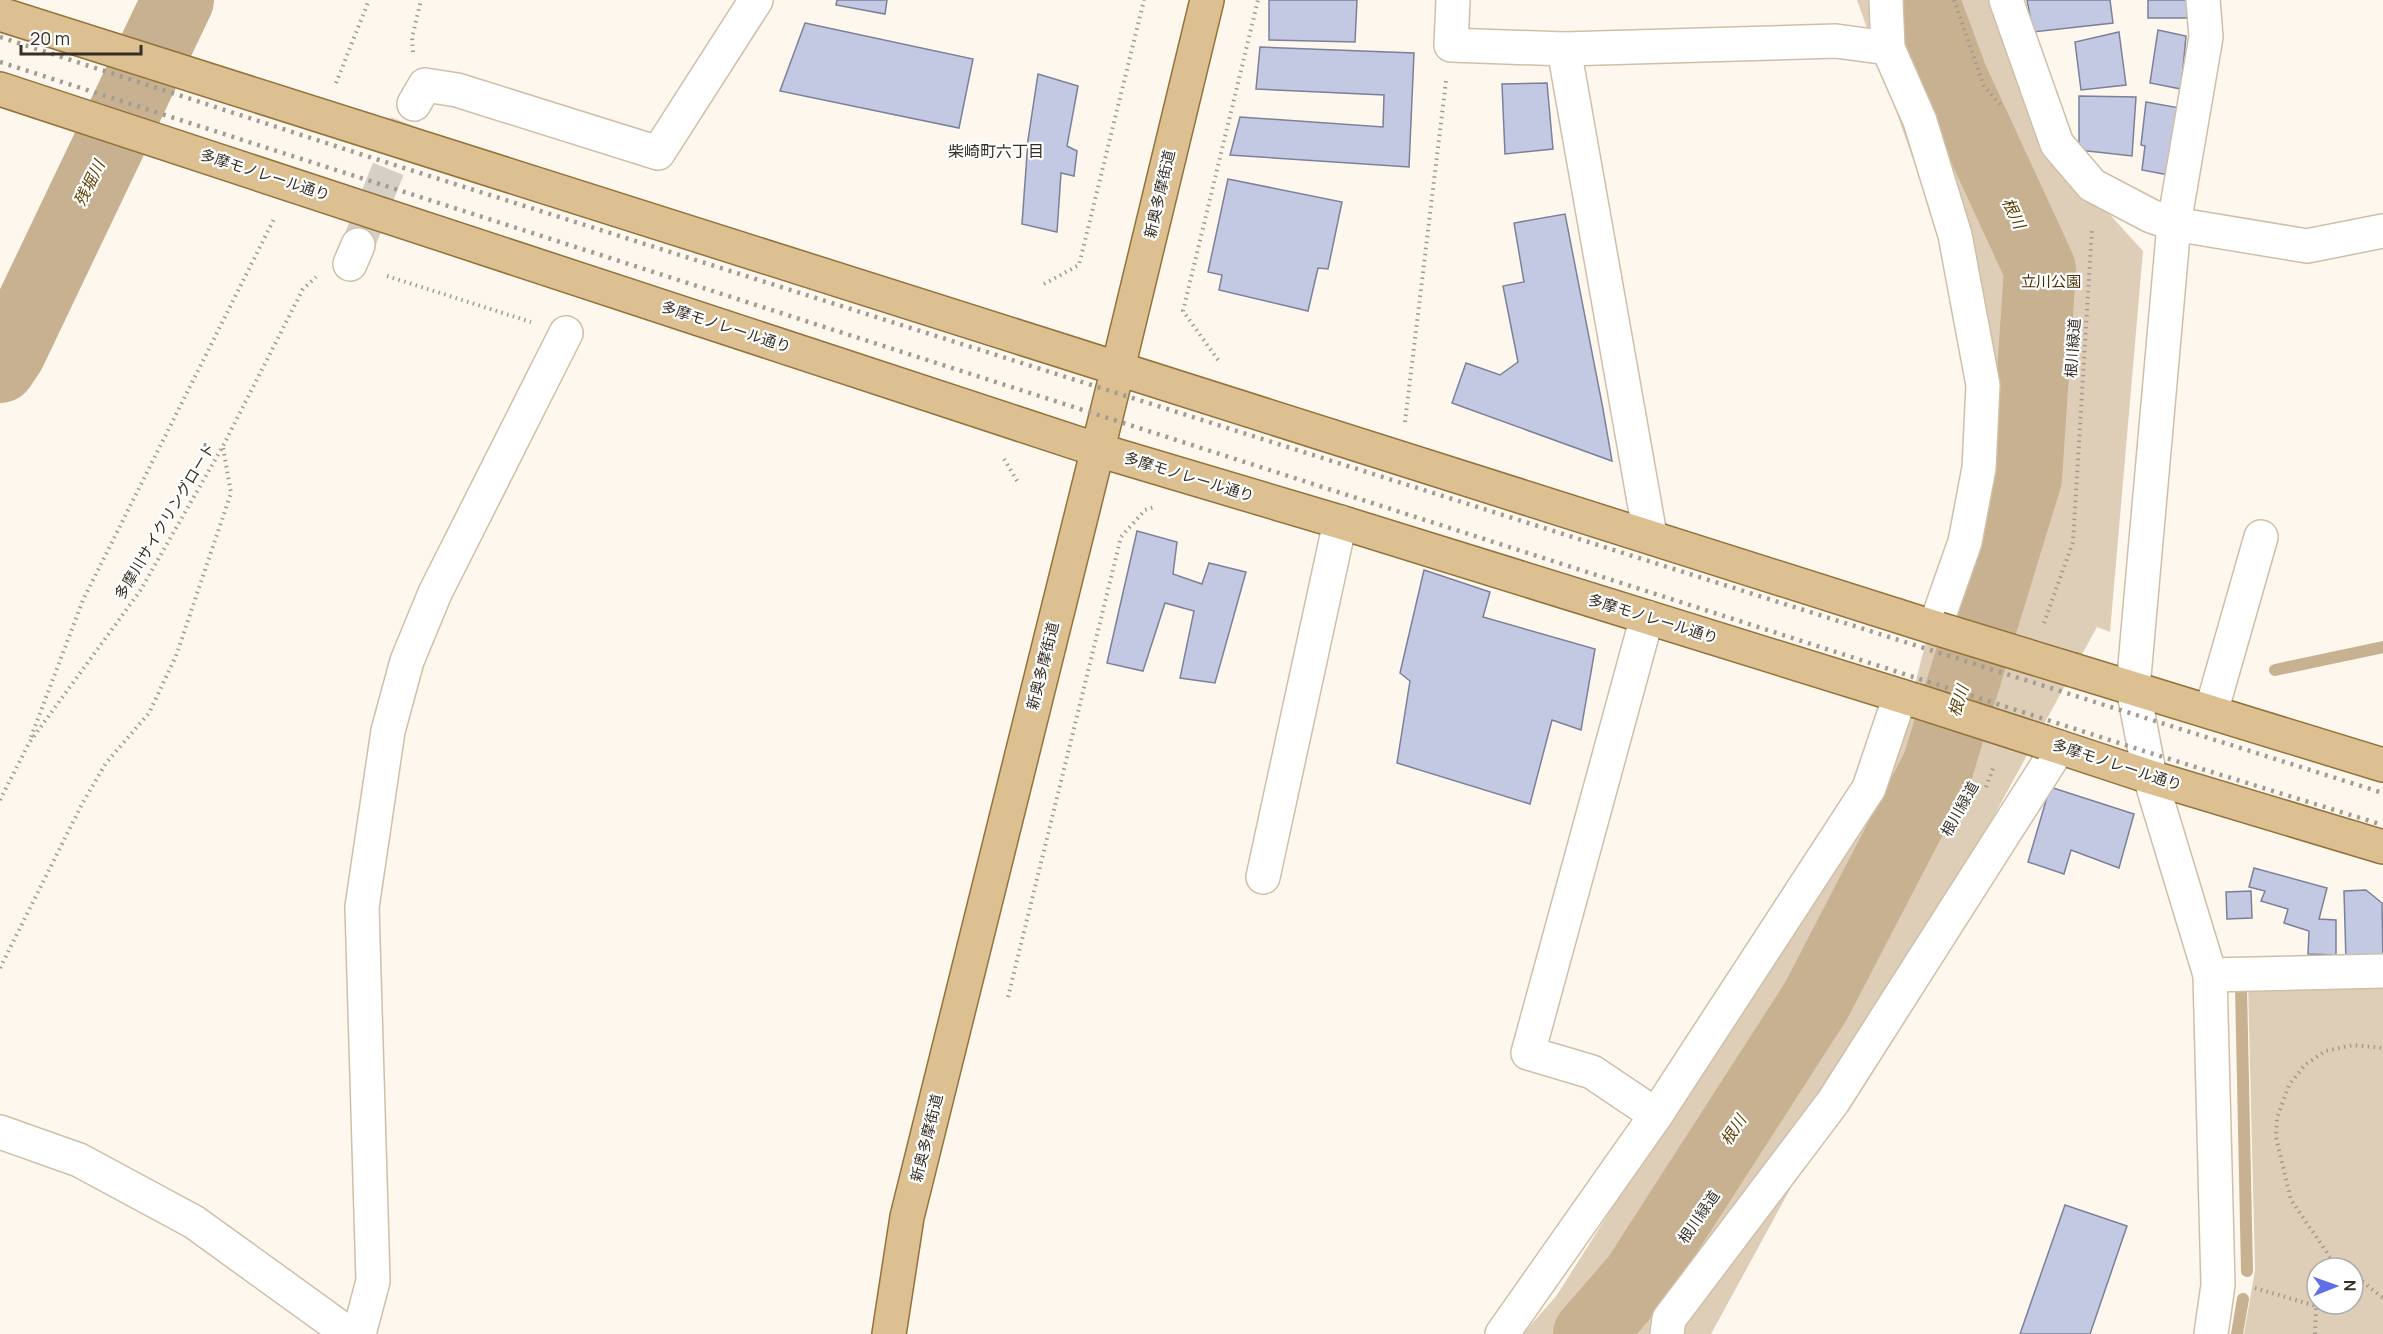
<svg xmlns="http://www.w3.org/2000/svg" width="2383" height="1334" font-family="Manrope,'Noto Sans JP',sans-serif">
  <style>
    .green { fill: #deceb8; fill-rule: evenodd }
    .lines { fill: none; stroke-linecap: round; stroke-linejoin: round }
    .stream { stroke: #c8b191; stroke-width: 12 }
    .river { stroke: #c8b191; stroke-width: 72 }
    .building { fill: #c3c9e3; stroke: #7b8199; stroke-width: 1.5 }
    .minor-tunnel { stroke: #d6cfc5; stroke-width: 33; stroke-dasharray: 33 16; stroke-linecap: butt }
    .minor-casing { stroke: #cfbfa8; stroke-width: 36 }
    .major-casing { stroke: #93723b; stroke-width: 36 }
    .path { stroke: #a09a90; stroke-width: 4; stroke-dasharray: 1.5 4.5; stroke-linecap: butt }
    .minor { stroke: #fff; stroke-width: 33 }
    .major { stroke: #ddc091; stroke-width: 33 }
    .rail { stroke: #a39c93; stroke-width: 4.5; stroke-dasharray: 3 6; stroke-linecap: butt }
    .major-bridge-casing { stroke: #93723b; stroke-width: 36; stroke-linecap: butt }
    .major-bridge { stroke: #ddc091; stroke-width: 33 }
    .labels { text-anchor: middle; stroke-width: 4.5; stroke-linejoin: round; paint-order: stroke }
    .street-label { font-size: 15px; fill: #352f26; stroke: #fff }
    .park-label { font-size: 15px; fill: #473004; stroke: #fff }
    .neighbourhood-label { font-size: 16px; fill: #352f26; stroke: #fff }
    .water-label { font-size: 16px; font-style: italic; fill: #604104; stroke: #fff }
  </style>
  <rect width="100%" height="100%" fill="#fef7ed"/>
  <g class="green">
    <path d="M1857,0H1996L2051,150L2143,251L2110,632L2097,627L1711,1334H1523L1557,1295L1895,762L1992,384Z"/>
    <path d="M2383,981V1334H2244L2255,1270L2248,984ZM2317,1268H2353V1304H2317Z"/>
  </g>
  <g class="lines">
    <g class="stream">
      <path d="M2275,670L2383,647"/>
      <path d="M2241,987L2247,1271"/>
      <path d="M2237,1334L2243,1299"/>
    </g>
    <g class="river">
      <path d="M0,367L10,352L178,0"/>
      <path d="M1589,1334L1637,1279L1816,1001L1938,766L2026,478L2040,269L1952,78L1923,0"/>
    </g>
  </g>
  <g class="building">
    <path d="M837,0H887L885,14L836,5Z"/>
    <path d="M1269,0H1357L1355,42L1269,40Z"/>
    <path d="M2027,0H2110L2113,23L2033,32Z"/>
    <path d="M2148,0H2188L2187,18H2148Z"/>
    <path d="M805,23L973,59L959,128L780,91Z"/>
    <path d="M2158,30L2186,36L2181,89L2150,83Z"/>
    <path d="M2119,32L2126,85L2081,90L2075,42Z"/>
    <path d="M1260,47L1414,53L1409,167L1230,155L1240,117L1383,127L1384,95L1256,89Z"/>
    <path d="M1038,74L1078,86L1067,146L1077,151L1074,176L1061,173L1057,232L1022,224L1028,140Z"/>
    <path d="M1547,83L1553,149L1505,154L1502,84Z"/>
    <path d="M2079,96L2136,97L2132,156L2079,150Z"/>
    <path d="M2146,102L2180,108L2169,175L2142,170L2145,146L2141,145Z"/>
    <path d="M1228,179L1342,202L1328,269L1318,268L1308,311L1219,290L1222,275L1208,272Z"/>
    <path d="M1565,214L1603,409L1612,461L1452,403L1466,363L1500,375L1518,362L1503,286L1524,282L1514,223Z"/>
    <path d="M1137,531L1177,542L1173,574L1202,584L1209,563L1246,572L1215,683L1180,678L1194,611L1165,603L1143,671L1107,663Z"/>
    <path d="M1424,570L1490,592L1483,617L1595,649L1581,730L1552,720L1530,804L1397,763L1410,681L1400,673Z"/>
    <path d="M2050,787L2134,814L2119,868L2071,850L2064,874L2028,862Z"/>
    <path d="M2254,868L2327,888L2319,919L2336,920V955L2308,954L2309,931L2284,923L2288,909L2261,901L2265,891L2249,887Z"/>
    <path d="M2366,890L2382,903L2383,963L2346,961L2344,891Z"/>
    <path d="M2251,891L2252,918L2227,919L2226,892Z"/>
    <path d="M2065,1205L2127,1226L2090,1334H2020Z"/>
  </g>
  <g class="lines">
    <path class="minor-tunnel" d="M358,245L414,104"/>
    <defs>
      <g id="minor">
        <path d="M1453,0L1451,45L1564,49L1836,41L1888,48L1886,0"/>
        <path d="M2006,0L2057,144L2092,185L2151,216L2174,224L2307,246L2383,231"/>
        <path d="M2203,0L2206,37L2174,224L2133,688L2150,777L2210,975L2218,1285L2211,1334"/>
        <path d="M1888,48L1920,121L1955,235L1983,385L1979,468L1965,542L1935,627"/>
        <path d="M1564,49L1650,535"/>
        <path d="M414,104L425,85L457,90L658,153L756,0"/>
        <path d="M350,264L358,245"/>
        <path d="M1647,617L1528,1053L1592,1072L1656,1115"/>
        <path d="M2211,712L2261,537"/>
        <path d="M1263,877L1340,522"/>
        <path d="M2210,975L2383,971"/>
        <path d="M0,1132L79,1160L194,1222L349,1334"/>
        <path d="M359,1334L373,1281L362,907L388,731L407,661L435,593L566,333"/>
        <path d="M1502,1334L1656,1115L1869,788L1900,696"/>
        <path d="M1667,1334L1669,1319L1833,1102L2059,747"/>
      </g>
      <g id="major">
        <path d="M0,14L1939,629"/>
        <path d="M0,89L1098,450L1340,522L1917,701"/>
        <path d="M2073,670L2383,765"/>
        <path d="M2044,742L2150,777L2383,847"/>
        <path d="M889,1334L907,1217L1118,368L1207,0"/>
      </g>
    </defs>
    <use href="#minor" class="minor-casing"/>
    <use href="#major" class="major-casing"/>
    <g class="path">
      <path d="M1954,0L1984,86L2003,108"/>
      <path d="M413,52L412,38L421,0"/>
      <path d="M336,83L369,0"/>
      <path d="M387,276L531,322"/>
      <path d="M1044,284L1079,265L1144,0"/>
      <path d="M1218,360L1183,311L1258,0"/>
      <path d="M1405,422L1446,81"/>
      <path d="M1004,459L1019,484"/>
      <path d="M2044,623L2073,542L2092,228"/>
      <path d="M31,737L83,600L275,217"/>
      <path d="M1986,787L1994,766"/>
      <path d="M0,800L29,743L140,591L223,446L303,289L316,277"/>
      <path d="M0,968L82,804L106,763L149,713L176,656L231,493L223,447"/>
      <path d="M1008,997L1121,537L1145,510L1154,507"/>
      <path d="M2345,1268L2330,1257L2291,1200L2276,1137L2277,1118L2289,1085L2305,1065L2325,1051L2353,1045L2383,1048"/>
      <path d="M2353,1274L2383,1298"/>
      <path d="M2255,1288L2316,1306"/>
      <path d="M2315,1334L2316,1306L2318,1304"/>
    </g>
    <use href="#minor" class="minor"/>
    <use href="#major" class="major"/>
    <g class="rail">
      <path d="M0,37L360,154L2383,793"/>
      <path d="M0,62L2147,752L2383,825"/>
    </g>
    <defs>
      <g id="major-bridge">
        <path d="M1939,629L2073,670"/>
        <path d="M1917,701L2044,742"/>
      </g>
    </defs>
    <use href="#major-bridge" class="major-bridge-casing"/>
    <use href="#major-bridge" class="major-bridge"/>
  </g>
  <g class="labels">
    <g class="street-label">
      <text transform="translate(265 175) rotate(18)" y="5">多摩モノレール通り</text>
      <text transform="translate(1160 194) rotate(-77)" y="5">新奥多摩街道</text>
      <text transform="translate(726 327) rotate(18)" y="5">多摩モノレール通り</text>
      <text transform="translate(2073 348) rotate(-86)" y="5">根川緑道</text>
      <text transform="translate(1189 477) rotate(17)" y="5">多摩モノレール通り</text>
      <text transform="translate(165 521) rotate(-59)" y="5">多摩川サイクリングロード</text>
      <text transform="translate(1653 619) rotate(17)" y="5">多摩モノレール通り</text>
      <text transform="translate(1043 666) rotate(-76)" y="5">新奥多摩街道</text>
      <text transform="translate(2117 765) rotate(18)" y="5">多摩モノレール通り</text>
      <text transform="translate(1960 809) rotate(-61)" y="5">根川緑道</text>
      <text transform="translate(927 1138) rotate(-76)" y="5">新奥多摩街道</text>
      <text transform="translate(1699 1217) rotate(-55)" y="5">根川緑道</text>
    </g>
    <g class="park-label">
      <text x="2051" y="287">立川公園</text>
    </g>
    <g class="neighbourhood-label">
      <text x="996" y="157">柴崎町六丁目</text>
    </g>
    <g class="water-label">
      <text transform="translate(89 183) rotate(-64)" y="6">残堀川</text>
      <text transform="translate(2014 213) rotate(65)" y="6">根川</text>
      <text transform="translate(1958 701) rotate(-73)" y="6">根川</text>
      <text transform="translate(1733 1130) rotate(-57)" y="6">根川</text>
    </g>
  </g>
  <g transform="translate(2335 1286) rotate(89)"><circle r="28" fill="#ffffff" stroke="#aeaca8" stroke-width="1.5"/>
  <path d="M0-4.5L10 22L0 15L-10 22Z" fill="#616fe7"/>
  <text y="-9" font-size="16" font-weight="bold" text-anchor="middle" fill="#352f26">N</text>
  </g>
  <path d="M21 45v9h120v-9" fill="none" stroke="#352f26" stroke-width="3"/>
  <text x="30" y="45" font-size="18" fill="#352f26" stroke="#ffffff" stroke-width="4.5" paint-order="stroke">20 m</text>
</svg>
